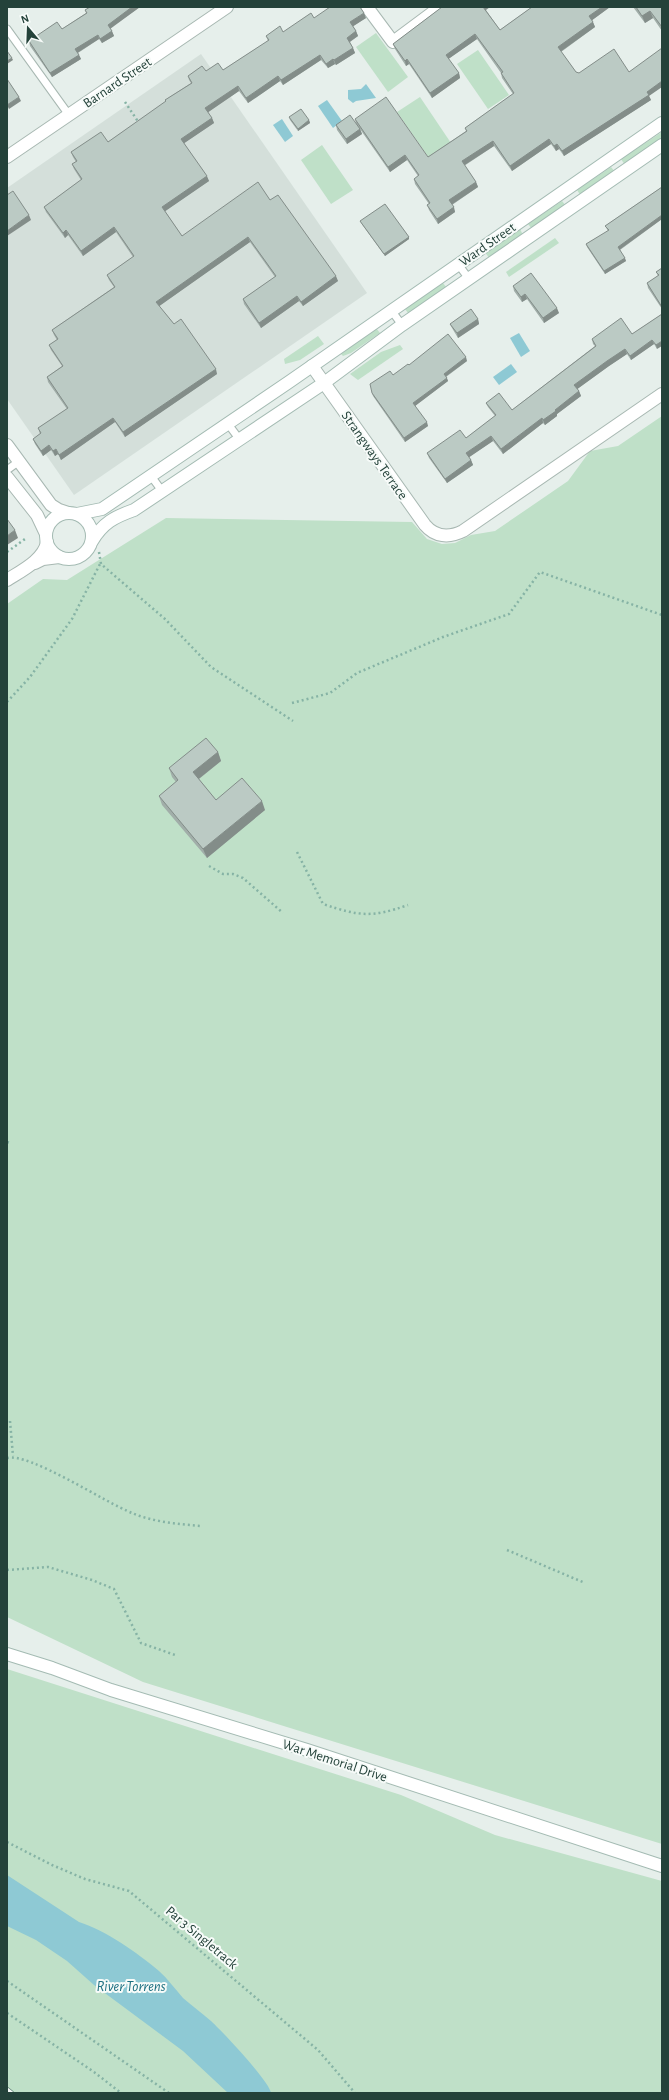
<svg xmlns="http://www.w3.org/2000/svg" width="669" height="2100" font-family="'Alegreya Sans',sans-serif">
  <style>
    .built { fill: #d4dfda }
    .green { fill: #bfe0c8 }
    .water { fill: #8ec9d4 }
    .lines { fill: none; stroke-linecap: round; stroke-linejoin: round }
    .lane-casing { stroke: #a8b8b2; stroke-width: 9 }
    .street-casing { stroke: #a8b8b2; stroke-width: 14 }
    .secondary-casing { stroke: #a4bbb3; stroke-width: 14 }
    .path { stroke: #86b3a5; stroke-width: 2.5; stroke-dasharray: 2 3; stroke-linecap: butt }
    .lane { stroke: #fff; stroke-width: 7 }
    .street { stroke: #fff; stroke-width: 12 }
    .secondary { stroke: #fff; stroke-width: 12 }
    .rail-casing { stroke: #5f7d75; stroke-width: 4.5 }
    .rail { stroke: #f7fbf9; stroke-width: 3; stroke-dasharray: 9; stroke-linecap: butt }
    .wall { fill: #a1aea9 }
    .shaded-wall { fill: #838d89 }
    .building { fill: #bbcac4; stroke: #838d89 }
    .labels { text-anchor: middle; stroke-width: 4; stroke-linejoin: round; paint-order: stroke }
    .street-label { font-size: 14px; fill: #24423a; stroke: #f7fbf9 }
    .water-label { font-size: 15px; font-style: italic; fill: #1c6f80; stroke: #f7fbf9 }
  </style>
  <rect width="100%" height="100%" fill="#e6efeb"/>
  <path class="built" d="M201,54L367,293L74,495L7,399V188Z"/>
  <g class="green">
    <path d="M376,33L408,77L388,92L356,47Z"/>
    <path d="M478,50L509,95L488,109L457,64Z"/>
    <path d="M420,97L453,146L431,161L397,112Z"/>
    <path d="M662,132V140L625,165L621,159Z"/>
    <path d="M322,145L353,190L331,204L301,160Z"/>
    <path d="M611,167L615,172L581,196L577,190Z"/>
    <path d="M562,201L566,206L532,229L528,224Z"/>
    <path d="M520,229L523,235L489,258L485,252Z"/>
    <path d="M555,238L559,243L509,277L506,272Z"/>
    <path d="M443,283L446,287L408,313L405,309L409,306Z"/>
    <path d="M376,328L380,333L351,353L343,356L341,354Z"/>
    <path d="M318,336L324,344L300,360L285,364L284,359Z"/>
    <path d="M400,345L403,349L358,380L350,374L381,352Z"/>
    <path d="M662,416V1844L143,1682L7,1617V604L43,579L67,580L166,518L412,522L427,539L442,544L455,543L471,535L495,531L568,481L590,451L618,446Z"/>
    <path d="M7,1669L401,1795L495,1835L662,1881V2093H7Z"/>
  </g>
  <g class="water">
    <path d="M366,84L376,98L356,101L353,103L348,99V90L361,89Z"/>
    <path d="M327,100L342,121L333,128L318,106Z"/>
    <path d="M282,119L293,136L285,142L273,125Z"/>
    <path d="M519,333L530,351L521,357L510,338Z"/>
    <path d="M511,364L517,372L499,385L493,377Z"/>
    <path d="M7,1875L79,1922C105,1930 138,1953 159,1971C168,1979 175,1989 183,1998C192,2006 202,2013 211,2021C222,2031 270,2082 271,2093H228L183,2051L94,1985L67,1961L36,1940L7,1926Z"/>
  </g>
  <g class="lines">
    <defs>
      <g id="lane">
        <path d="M7,29L69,115"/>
        <path d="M458,264L469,279"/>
        <path d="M391,310L402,325"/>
        <path d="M228,424L240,440"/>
        <path d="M7,470L18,462"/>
        <path d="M151,476L162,491"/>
      </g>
      <g id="street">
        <path d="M367,7L393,42L440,7"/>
        <path d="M7,157L227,7"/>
        <path d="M312,366L425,525C435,537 449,538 463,531L662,394"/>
        <path d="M7,445L51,505L59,510L68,513"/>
        <path d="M7,477L37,515L46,534"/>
        <path d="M35,563L43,559L59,557"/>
        <path d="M7,580C21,571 44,560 47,542"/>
      </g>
      <g id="secondary">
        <circle cx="69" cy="536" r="23"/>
        <path d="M77,514L102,509L289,382L662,123"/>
        <path d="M92,541C103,523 114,517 134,510L324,383L402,325L662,145"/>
        <path d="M7,1654L52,1668L111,1690L307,1750L662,1866"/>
      </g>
    </defs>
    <use href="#lane" class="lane-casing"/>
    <use href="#street" class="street-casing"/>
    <use href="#secondary" class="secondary-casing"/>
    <g class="path">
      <path d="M125,102L139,123"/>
      <path d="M7,552L25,539"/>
      <path d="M99,552L101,564L165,619L211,667L293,721"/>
      <path d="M7,702L30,677L72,619L100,564"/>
      <path d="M292,703L330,693L357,673L443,637L509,614L540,572L662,615"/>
      <path d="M297,852L323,904C359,916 371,918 408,905"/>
      <path d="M209,866L223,874H233L243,878L283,913"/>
      <path d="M7,1142L11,1143"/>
      <path d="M10,1421L13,1456"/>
      <path d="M7,1458C29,1452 106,1503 132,1513C153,1522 178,1524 201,1526"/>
      <path d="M507,1550L585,1583"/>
      <path d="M7,1570L48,1567L92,1580L114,1589L141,1643L175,1655"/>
      <path d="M7,1842L52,1865L85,1879L129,1891L318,2050L355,2093"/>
      <path d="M7,1981L169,2093"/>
      <path d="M7,2013L94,2072L121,2093"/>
    </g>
    <use href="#lane" class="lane"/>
    <use href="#street" class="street"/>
    <use href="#secondary" class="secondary"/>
    <defs>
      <path id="rail" d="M7,2089L12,2093"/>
    </defs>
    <use href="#rail" class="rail-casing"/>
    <use href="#rail" class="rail"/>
  </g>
  <g class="wall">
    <path d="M90,7H140L110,28L114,36L102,43L99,39L78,53L81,59L52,77L30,46L29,41L62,29L86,13L85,10Z"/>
    <path d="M442,7H490L486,10L500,30L532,7H610L592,20L595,27L561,52L576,72L579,73L629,72L649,96L651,100L564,156L559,149L556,151L551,144L512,171L494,146L464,166L476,182L478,187L452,205L455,212L438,224L429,210L427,205L429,204L415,184L414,179L418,176L407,160L390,172L360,129L362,134L347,144L337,130L336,125L356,124L355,119L428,157L466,131L465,128L513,94L502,78L501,73L477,39L448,59L459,73L460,78L432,98L409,64L406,66L395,49L393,44Z"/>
    <path d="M633,7H662V31L653,18L645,23Z"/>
    <path d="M314,18H366L353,26L356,31L358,36L350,42L353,48L355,53L336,65L335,64L328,68L321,60L283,85L280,81L248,103L239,91L208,112L212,118L214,123L184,143L209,181L165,211L182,236L270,200L338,281L303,306L299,301L261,328L244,304L243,299L275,277L250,242L159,306L174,324L217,374L125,437L115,422L61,460L58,454L55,456L51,450L43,456L35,444L33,439L40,434L38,428L67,409L48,382L47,377L62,366L51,350L49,345L57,340L54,335L52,330L114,287L109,280L107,275L133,257L116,232L83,256L68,235L65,238L46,212L44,207L81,180L74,169L72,164L76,162L73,157L71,152L108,142L166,102L165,100L191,83L189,80L188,76L206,71L223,70L268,41L266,36L283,32Z"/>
    <path d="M289,117L309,120L310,123L298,131L290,120Z"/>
    <path d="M662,187V219L620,250L626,261L605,274L587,247L586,244L608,231L605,226Z"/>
    <path d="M360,221L409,237V239L385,256L361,223Z"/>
    <path d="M662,268V309L648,288L647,283L658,276L656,272Z"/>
    <path d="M513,286L559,313L544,323L527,299L522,302L514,291Z"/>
    <path d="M662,314L657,349L654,344L631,360L627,354L609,366L577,389L579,391L581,396L557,414V416L545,425L543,423L503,454L493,441L469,457L471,460L473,465L447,483L429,458L427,453L466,438L495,416L488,407L486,403L512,410L595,346L593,344L592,339L632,334Z"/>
    <path d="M478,319L479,324L458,338L452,328L450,324Z"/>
    <path d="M467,361L446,377L448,381L415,406L428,426L405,442L373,396L372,393L393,375L409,365Z"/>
    <path d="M218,752L221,761L199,779L216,800L265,810L207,858L162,805L159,796L176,782L172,777L169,768Z"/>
  </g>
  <g class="shaded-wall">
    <path d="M132,7H140L110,29L108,25Z"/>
    <path d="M483,7H490L484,11Z"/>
    <path d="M602,7H610L591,21L589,16Z"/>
    <path d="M650,11L653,18L645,23L642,16Z"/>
    <path d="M364,13L366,18L352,27L350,22Z"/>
    <path d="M593,22L595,27L560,52L558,47Z"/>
    <path d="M112,31L114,36L102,43L100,39Z"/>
    <path d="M356,31L358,36L348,43L347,38Z"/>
    <path d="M475,34L477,39L447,60L446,55Z"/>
    <path d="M98,35L99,39L77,53L75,49Z"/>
    <path d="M353,48L355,53L336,65L334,60Z"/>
    <path d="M79,55L81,59L52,77L50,73Z"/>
    <path d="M320,55L321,60L283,85L281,80Z"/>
    <path d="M12,58L13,60L7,64V61Z"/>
    <path d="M333,59L335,64L328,68L326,64Z"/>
    <path d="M407,59L409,64L406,66L405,61Z"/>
    <path d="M459,73L460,78L432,98L430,93Z"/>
    <path d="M278,76L280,81L248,103L246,98Z"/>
    <path d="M662,81V87L649,96L651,100L564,156L562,151Z"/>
    <path d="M238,86L239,91L207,113L205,108Z"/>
    <path d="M19,97L21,101L9,109L7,105Z"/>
    <path d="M212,118L214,123L183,144L181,139Z"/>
    <path d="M309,120L310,123L298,131V129Z"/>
    <path d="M360,129L362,134L347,144L346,139Z"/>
    <path d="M549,139L551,144L512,171L510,166Z"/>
    <path d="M493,141L494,146L463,166L462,161Z"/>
    <path d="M557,144L559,149L556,151L554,146Z"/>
    <path d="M405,155L407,160L390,172L388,167Z"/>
    <path d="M207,176L209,181L164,212L162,207Z"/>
    <path d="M476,182L478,187L451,205L449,200Z"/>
    <path d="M454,207L455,212L438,224L437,219Z"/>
    <path d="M29,215L31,220L7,236V231Z"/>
    <path d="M662,215V219L619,250L618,247Z"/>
    <path d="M114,227L116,232L83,256L81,251Z"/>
    <path d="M66,230L68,235L65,238L63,233Z"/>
    <path d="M248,237L250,242L158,307L156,302Z"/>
    <path d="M409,237V239L385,256L384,254Z"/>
    <path d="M625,258L626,261L605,274L604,271Z"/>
    <path d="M336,276L338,281L303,306L301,302Z"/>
    <path d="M525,294L527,299L522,302L521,297Z"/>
    <path d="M297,296L299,301L261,328L259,323Z"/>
    <path d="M557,308L559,313L544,323L543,318Z"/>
    <path d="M478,319L479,324L458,338L457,333Z"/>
    <path d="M652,340L654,344L631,360L630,356Z"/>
    <path d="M662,341V346L657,349L656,345Z"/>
    <path d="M625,349L627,354L609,366L576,390L574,385L607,361Z"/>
    <path d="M466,357L467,361L445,377L444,374Z"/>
    <path d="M216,369L217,374L125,437L123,432Z"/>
    <path d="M447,378L448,381L415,406L413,403Z"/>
    <path d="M579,391L581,396L557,414V416L545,425L543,420L555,410Z"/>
    <path d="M113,418L115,422L61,460L59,455Z"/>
    <path d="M542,418L543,423L503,454L501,449Z"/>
    <path d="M427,422L428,426L405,442L404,438Z"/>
    <path d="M491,436L493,441L468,458L466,453Z"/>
    <path d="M49,445L51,450L43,456L41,451Z"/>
    <path d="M56,449L58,454L55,456L53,451Z"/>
    <path d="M471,460L473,465L447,483L445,479Z"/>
    <path d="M15,530L18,538L7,545V536Z"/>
    <path d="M218,752L221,761L196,781L193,772Z"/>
    <path d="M262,801L265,810L207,858L203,849Z"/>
  </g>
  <g class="building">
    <path d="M90,7H132L108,25L112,31L100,39L98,35L75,49L79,55L50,73L29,41L57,22L62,29L87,13L85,10Z"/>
    <path d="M330,7H360L364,13L350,22L356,31L347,38L353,48L334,60L333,59L326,64L320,55L281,80L278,76L246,98L238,86L205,108L212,118L181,139L207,176L162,207L182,236L258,182L270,200L278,195L336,276L301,302L297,296L259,323L243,299L276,276L248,237L156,302L174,324L181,319L216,369L123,432L113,418L59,455L56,449L53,451L49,445L41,451L33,439L41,433L38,428L68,408L47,377L63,366L49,345L58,339L52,330L115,287L107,275L134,256L114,227L81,251L66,230L63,233L44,207L82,179L72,164L77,161L71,152L101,132L108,142L166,101L165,100L192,83L188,76L202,66L206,71L218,63L223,70L269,40L266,36L280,26L283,32L311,13L314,18Z"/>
    <path d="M442,7H483L500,30L532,7H602L589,16L593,22L558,47L576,72L579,73L614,49L629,72L662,48V81L647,92L649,95L562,151L557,144L554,146L549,139L510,166L493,141L462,161L476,182L449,200L454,207L437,219L427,205L430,203L414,179L419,175L405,155L388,167L355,119L386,97L428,157L467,131L465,128L514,93L501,73L503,72L475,34L446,55L459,73L430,93L407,59L405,61L393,44Z"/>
    <path d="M636,7H662V27L650,11L642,16Z"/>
    <path d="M7,51L12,58L7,61Z"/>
    <path d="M7,79L19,97L7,105Z"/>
    <path d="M301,109L309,120L298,129L289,117Z"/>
    <path d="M350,115L360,129L346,139L336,125Z"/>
    <path d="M662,187V215L618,247L625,258L604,271L586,244L609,230L605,226Z"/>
    <path d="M13,191L29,215L7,231V195Z"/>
    <path d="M385,204L409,237L384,254L360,221Z"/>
    <path d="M662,268V307L647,283L659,275L656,272Z"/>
    <path d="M531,273L557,308L543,318L525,294L521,297L513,286Z"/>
    <path d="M471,309L478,319L457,333L450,324Z"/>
    <path d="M662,314V341L656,345L652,340L630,356L625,349L607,361L574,385L579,391L555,410L556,411L543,420L542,418L501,449L491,436L466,453L471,460L445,479L427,453L460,430L466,438L496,415L486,403L499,393L512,410L596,346L592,339L621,318L632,334Z"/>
    <path d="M448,334L466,357L444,374L447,378L413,403L427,422L404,438L372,393L370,384L390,371L393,375L408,364L409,365Z"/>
    <path d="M7,519L15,530L7,536Z"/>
    <path d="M206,738L218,752L193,772L216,800L242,778L262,801L203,849L159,796L178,780L169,768Z"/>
  </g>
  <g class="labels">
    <g class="street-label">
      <text transform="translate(117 82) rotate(-34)" y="5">Barnard Street</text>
      <text transform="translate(487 244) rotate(-35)" y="5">Ward Street</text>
      <text transform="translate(375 455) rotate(55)" y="5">Strangways Terrace</text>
      <text transform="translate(335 1760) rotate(18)" y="5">War Memorial Drive</text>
      <text transform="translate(202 1937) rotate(40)" y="5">Par 3 Singletrack</text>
    </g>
    <g class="water-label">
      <text x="131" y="1991">River Torrens</text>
    </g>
  </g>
  <rect width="669" height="2100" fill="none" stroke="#24423a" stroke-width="16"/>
  <g transform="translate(28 28) rotate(341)" stroke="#f7fbf9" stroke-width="3" paint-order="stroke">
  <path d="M0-3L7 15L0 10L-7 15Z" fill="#24423a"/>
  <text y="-6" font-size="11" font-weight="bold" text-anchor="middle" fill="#24423a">N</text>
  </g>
</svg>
